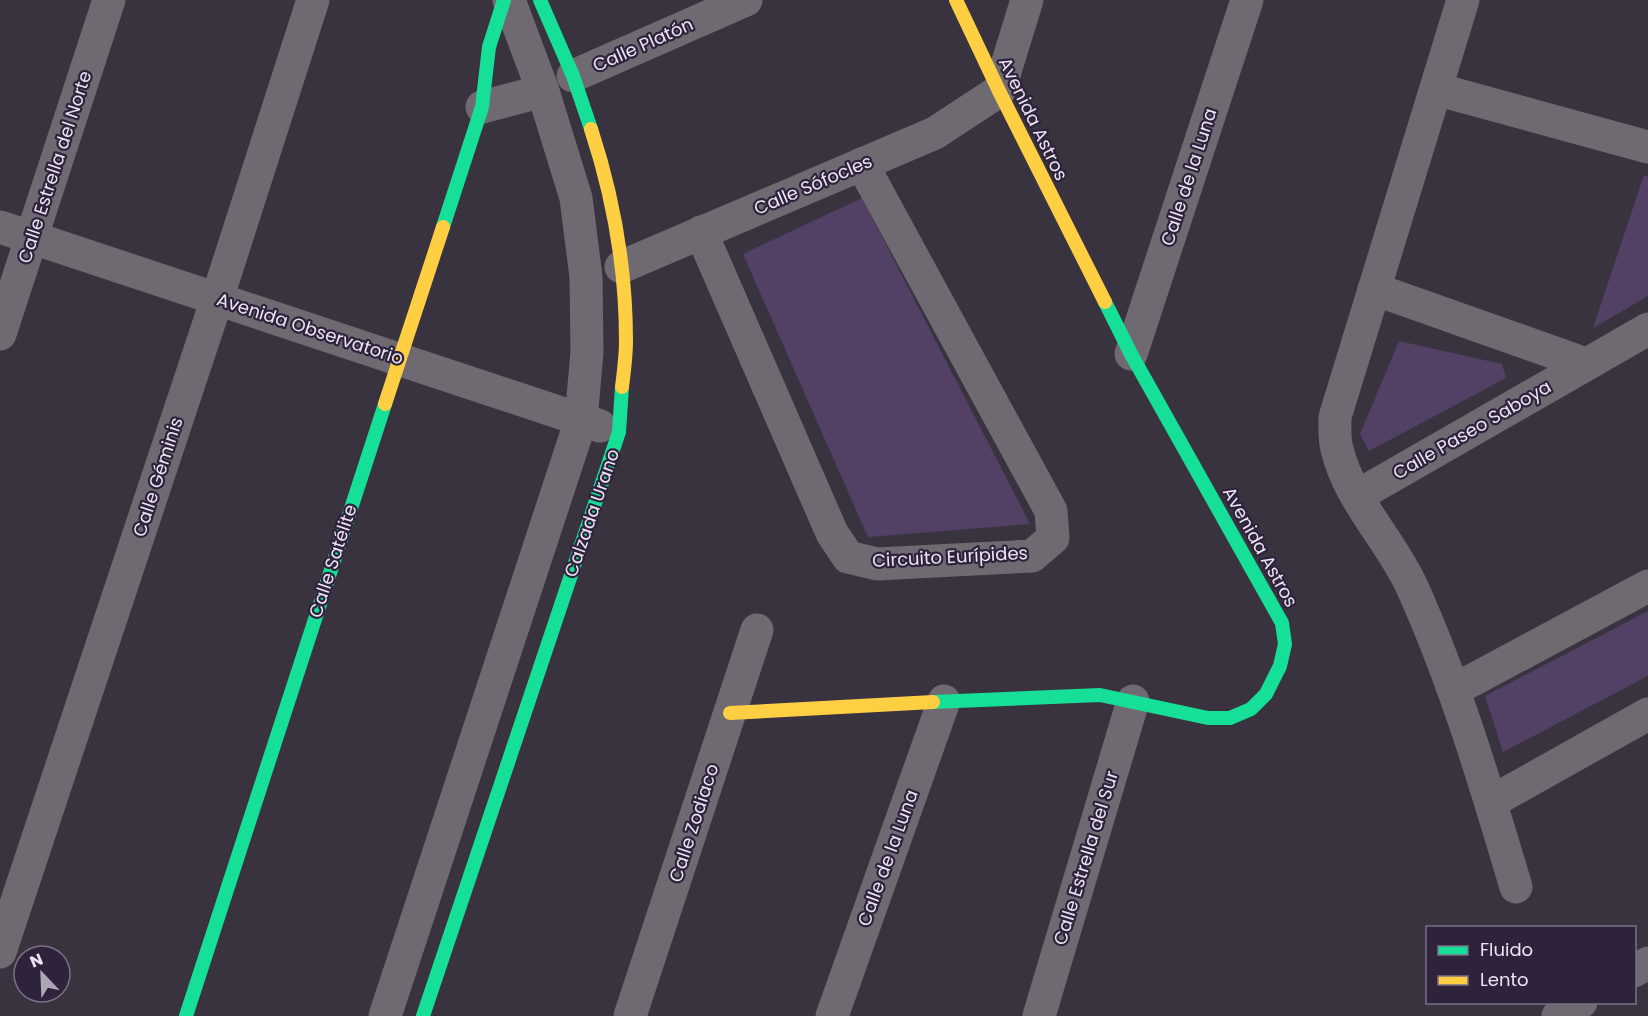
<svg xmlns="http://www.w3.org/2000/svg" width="1648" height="1016" font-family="Poppins,sans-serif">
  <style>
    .green { fill: #534065 }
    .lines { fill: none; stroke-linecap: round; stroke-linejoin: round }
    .street { stroke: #6f6a72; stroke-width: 33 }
    .fast { stroke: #16e098; stroke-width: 14 }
    .slow { stroke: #ffcf43; stroke-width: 14 }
    .labels { text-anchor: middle; stroke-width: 4.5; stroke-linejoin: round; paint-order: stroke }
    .street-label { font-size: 18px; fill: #ece4f4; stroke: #2f233b }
  </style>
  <rect width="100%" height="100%" fill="#39333f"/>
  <g class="green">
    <path d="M1644,175L1648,177V296L1593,328Z"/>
    <path d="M862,198L1030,524L868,537L743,254Z"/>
    <path d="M1399,341L1502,364L1506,378L1369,451L1360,434Z"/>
    <path d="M1648,611V676L1503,752L1485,696Z"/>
  </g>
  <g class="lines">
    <g class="street">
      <path d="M1463,0L1335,417C1335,428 1334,439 1337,449C1349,501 1392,541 1413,589C1456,685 1486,786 1516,887"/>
      <path d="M573,76L746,0"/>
      <path d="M1436,89L1648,147"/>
      <path d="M482,107L543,91"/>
      <path d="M0,227L600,426"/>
      <path d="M701,232L832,533L848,557L877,564L1032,556L1053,538L1051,511L862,164"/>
      <path d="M621,267L935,133L999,91L1027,0"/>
      <path d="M1374,289L1586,364"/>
      <path d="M0,334L109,0"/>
      <path d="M1131,354L1247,0"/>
      <path d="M1357,496L1648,329"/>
      <path d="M1454,690L1648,586"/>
      <path d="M1491,802L1648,714"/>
      <path d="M0,952L217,299L313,0"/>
      <path d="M1634,971L1648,963"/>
      <path d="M385,1016L581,420L587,352L586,277L576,198L543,91L509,0"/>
      <path d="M630,1016L757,630"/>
      <path d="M832,1016L944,701"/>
      <path d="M1039,1016L1133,701"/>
      <path d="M1558,1016L1581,1002"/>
    </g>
    <g class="fast">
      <path d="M540,0L573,76L591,129"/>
      <path d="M443,227L482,107L489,47L504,0"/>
      <path d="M933,702L1100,695L1208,718H1230L1251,709L1266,694L1280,666L1285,644L1282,623L1131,354L1105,302"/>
      <path d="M186,1016L385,404"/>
      <path d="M423,1016L619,432L622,387"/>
    </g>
    <g class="slow">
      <path d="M956,0L999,91L1105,302"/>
      <path d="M591,129C613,196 626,269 626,341C626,356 624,371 622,387"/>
      <path d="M385,404L443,227"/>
      <path d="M730,713L933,702"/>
    </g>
  </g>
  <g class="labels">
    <g class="street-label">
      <text transform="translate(643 45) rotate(-24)" y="6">Calle Platón</text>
      <text transform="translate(1033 119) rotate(64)" y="6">Avenida Astros</text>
      <text transform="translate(55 167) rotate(-72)" y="6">Calle Estrella del Norte</text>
      <text transform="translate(1189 177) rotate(-72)" y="6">Calle de la Luna</text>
      <text transform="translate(813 185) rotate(-23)" y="6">Calle Sófocles</text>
      <text transform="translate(310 329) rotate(18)" y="6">Avenida Observatorio</text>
      <text transform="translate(1472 430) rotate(-30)" y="6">Calle Paseo Saboya</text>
      <text transform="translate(158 477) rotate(-72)" y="6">Calle Géminis</text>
      <text transform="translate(592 513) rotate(-71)" y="6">Calzada Urano</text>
      <text transform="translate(1260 547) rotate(61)" y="6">Avenida Astros</text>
      <text transform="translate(950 557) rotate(-3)" y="6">Circuito Eurípides</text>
      <text transform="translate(333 561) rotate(-72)" y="6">Calle Satélite</text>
      <text transform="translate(694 823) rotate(-72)" y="6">Calle Zodiaco</text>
      <text transform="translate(888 858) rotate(-70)" y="6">Calle de la Luna</text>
      <text transform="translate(1086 858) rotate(-73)" y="6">Calle Estrella del Sur</text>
    </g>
  </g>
  <rect x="1426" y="926" width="210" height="78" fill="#2f233b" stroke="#7b7085" stroke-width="1.5"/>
  <rect x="1438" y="946" width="30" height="9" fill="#16e098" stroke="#7b7085" stroke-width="1.5"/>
  <text x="1480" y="956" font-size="18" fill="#ece4f4">Fluido</text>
  <rect x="1438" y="976" width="30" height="9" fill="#ffcf43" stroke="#7b7085" stroke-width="1.5"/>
  <text x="1480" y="986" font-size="18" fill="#ece4f4">Lento</text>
  <g transform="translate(42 974) rotate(337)"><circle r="28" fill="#2f233b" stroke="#7b7085" stroke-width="1.5"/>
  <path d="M0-4.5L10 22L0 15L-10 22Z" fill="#ada6b5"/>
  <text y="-9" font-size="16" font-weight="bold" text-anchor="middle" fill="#ece4f4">N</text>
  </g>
</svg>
